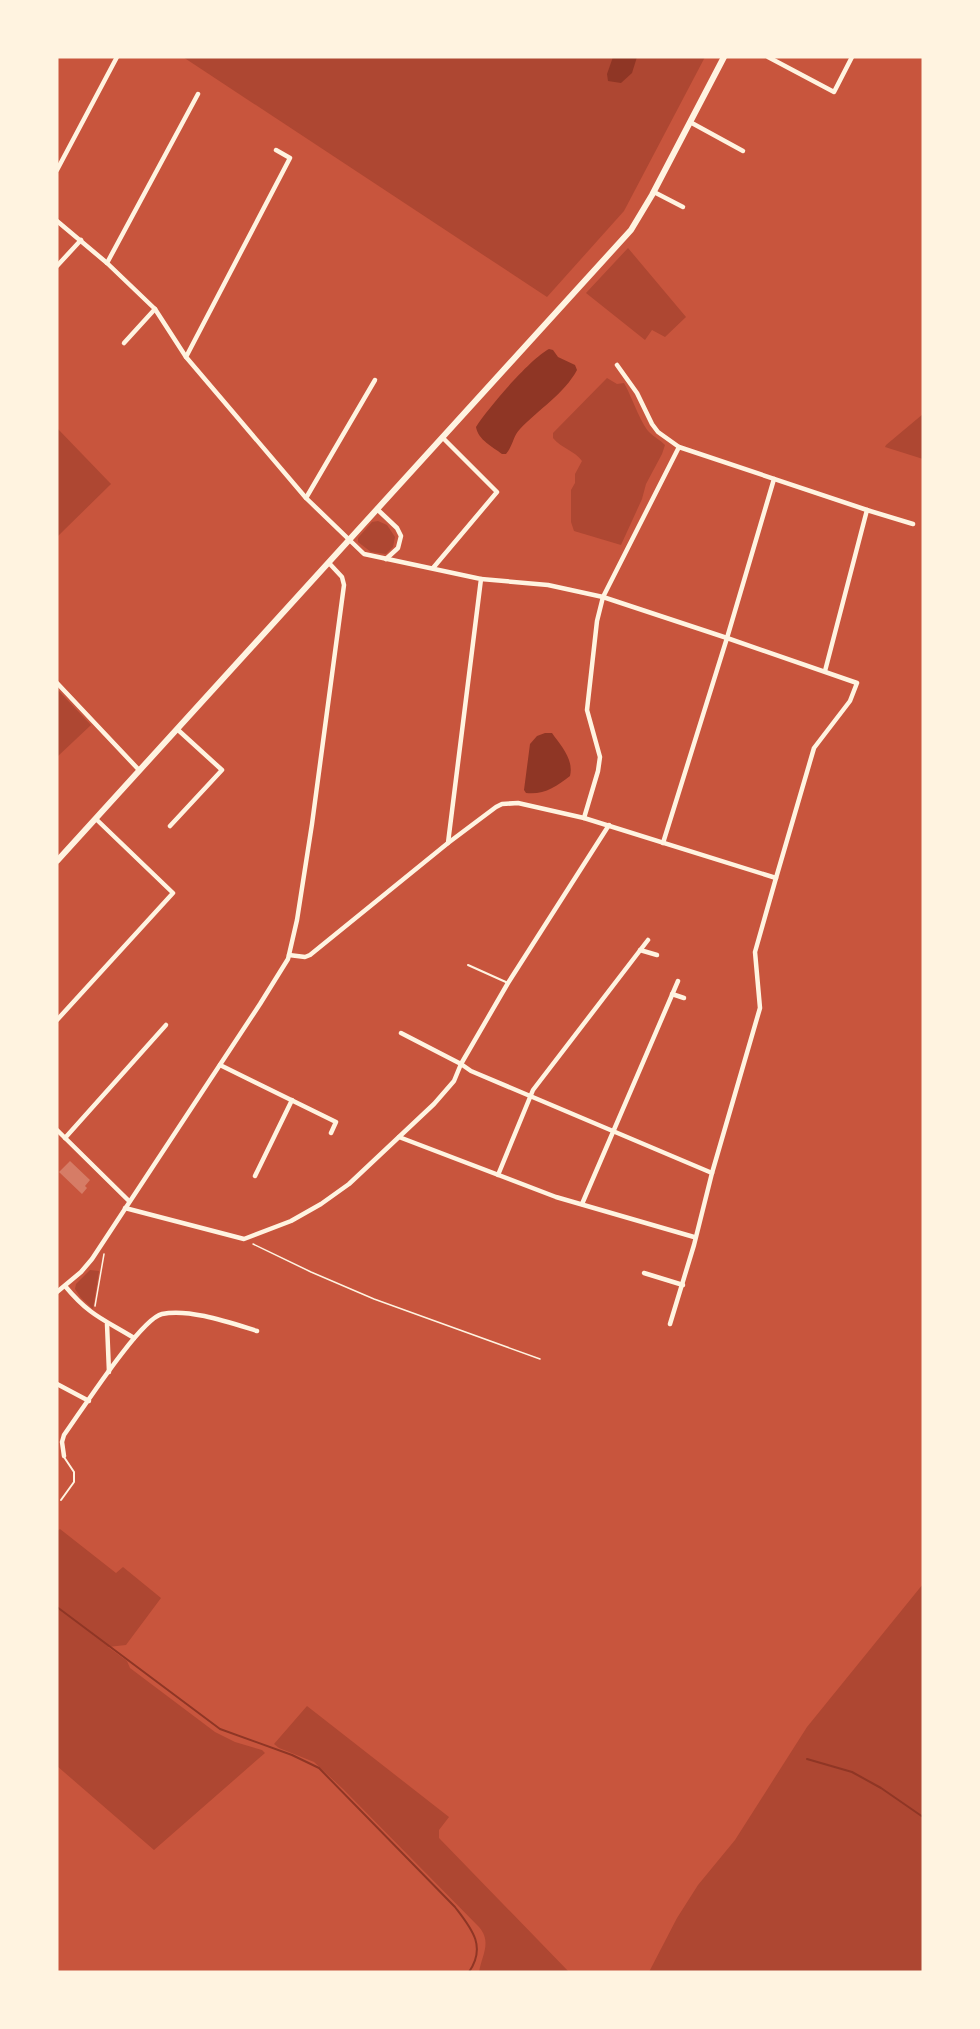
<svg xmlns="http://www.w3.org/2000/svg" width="980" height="2029" font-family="'DM Sans',sans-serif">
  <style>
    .green { fill: #ae4732 }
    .water { fill: #8f3625 }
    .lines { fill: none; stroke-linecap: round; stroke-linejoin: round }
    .stream { stroke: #8f3625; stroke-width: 2 }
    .building { fill: #d67c66 }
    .path { stroke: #fff3e0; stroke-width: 1.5 }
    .service { stroke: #fff3e0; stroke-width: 2 }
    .minor { stroke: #fff3e0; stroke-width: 4.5 }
    .tertiary { stroke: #fff3e0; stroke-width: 6 }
  </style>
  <rect width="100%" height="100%" fill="#c8553d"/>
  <g class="green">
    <path d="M183,57H705L624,211L547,297Z"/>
    <path d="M628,248L686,317L665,337L652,330L645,340L586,293Z"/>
    <path d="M607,378L617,384L624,383C632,397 640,422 649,432C654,437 660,440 665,445L662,454L646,484L642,499L621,545L574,531L571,522V490L575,483V474L582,461C575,451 561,448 553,438V433Z"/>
    <path d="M923,414V459L885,447L886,445Z"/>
    <path d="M57,428L111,484L57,537Z"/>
    <path d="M378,521L387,525L395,537L393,547L386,554L371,552L358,542V538L372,522Z"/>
    <path d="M57,689L91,725L57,757Z"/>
    <path d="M90,1270L99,1271L93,1309L81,1298L75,1289L76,1284Z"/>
    <path d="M60,1529L116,1573L123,1567L161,1598L126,1645L108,1647L127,1661L130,1668L215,1732L235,1742L262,1750L265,1753L154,1850L57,1766V1531Z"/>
    <path d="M923,1584V1972H649L677,1918L698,1885L735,1840L807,1727Z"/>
    <path d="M307,1706L449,1817L439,1830V1838L569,1972H479C482,1955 492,1942 479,1927L343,1789L314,1762L279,1748L274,1744Z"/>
  </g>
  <g class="water">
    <path d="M613,57H637L632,73L621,83L608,81L607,74Z"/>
    <path d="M549,349L553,350L558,357L575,365L577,370C564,394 539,409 520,429C513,436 513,446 506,454H502C493,447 478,440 476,427C488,408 530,359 549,349Z"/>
    <path d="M545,733H552C561,746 574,759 570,776C556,787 544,795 526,793L524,790L530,744L537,736Z"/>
  </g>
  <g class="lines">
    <g class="stream">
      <path d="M57,1607L220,1729L292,1755L319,1768L455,1907C471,1928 487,1946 469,1972"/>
      <path d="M807,1759L852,1772L881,1788L923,1817"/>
    </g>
  </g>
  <path class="building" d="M70,1161L90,1180L85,1186L87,1188L82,1194L59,1172Z"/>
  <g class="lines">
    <g class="path">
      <path d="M253,1244L311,1272L374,1299L540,1359"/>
      <path d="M95,1306L104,1254"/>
    </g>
    <g class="service">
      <path d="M468,965L508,983"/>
      <path d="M61,1500L74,1482V1472L64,1457"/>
    </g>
    <g class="minor">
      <path d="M768,57L834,92L852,57"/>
      <path d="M690,122L743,151"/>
      <path d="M276,150L290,158L186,357L306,498L364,554L481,579L448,843L310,955L305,957L289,955"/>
      <path d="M57,170L117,57"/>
      <path d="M654,192L683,207"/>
      <path d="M57,221L107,263L155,309L186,357"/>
      <path d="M107,263L198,94"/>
      <path d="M57,266L81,240"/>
      <path d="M124,343L155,309"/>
      <path d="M617,365L637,393L652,424L658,432L679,447L867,510"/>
      <path d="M306,498L375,380"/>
      <path d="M378,510L397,528L401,536L398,548L386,559"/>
      <path d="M433,568L497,492L443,438"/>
      <path d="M481,579L548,585L603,597L727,638L857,683L850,701L814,748L776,878L755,952L760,1008L712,1173L694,1245L670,1324"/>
      <path d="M825,671L867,510L913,524"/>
      <path d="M57,683L139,770"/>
      <path d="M584,818L598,771L600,757L587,710L597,621L603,597L679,447"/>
      <path d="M170,826L222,770L177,729"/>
      <path d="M448,843L496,807L502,804L518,803L584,818L776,878"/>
      <path d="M663,843L727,638L774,479"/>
      <path d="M640,950L657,955"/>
      <path d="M672,994L684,998"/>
      <path d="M57,1020L173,893L96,819"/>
      <path d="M401,1033L461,1064L508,983L609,825"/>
      <path d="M220,1065L336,1122L331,1133"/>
      <path d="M57,1130L129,1201"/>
      <path d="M399,1137L556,1197L694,1237"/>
      <path d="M65,1138L166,1025"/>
      <path d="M498,1175L533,1090L648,940"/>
      <path d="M255,1176L292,1100"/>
      <path d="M582,1204L678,981"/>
      <path d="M125,1208L244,1239L291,1221L321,1204L349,1184L434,1104L454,1081L461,1064L471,1071L712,1173"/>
      <path d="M644,1273L683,1285"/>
      <path d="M65,1286C90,1316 103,1319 134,1338"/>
      <path d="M57,1292L81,1272L92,1259L260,1004L288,959L297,920L312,824L344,585L342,577L329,563"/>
      <path d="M107,1324L109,1372"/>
      <path d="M57,1384L89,1401"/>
      <path d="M64,1456L62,1442L64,1435C80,1413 140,1319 162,1314C189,1308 231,1323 257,1331"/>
    </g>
    <path class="tertiary" d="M57,861L631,230L652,195L724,57"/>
  </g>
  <rect width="980" height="2029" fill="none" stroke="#fff3e0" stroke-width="117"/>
</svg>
